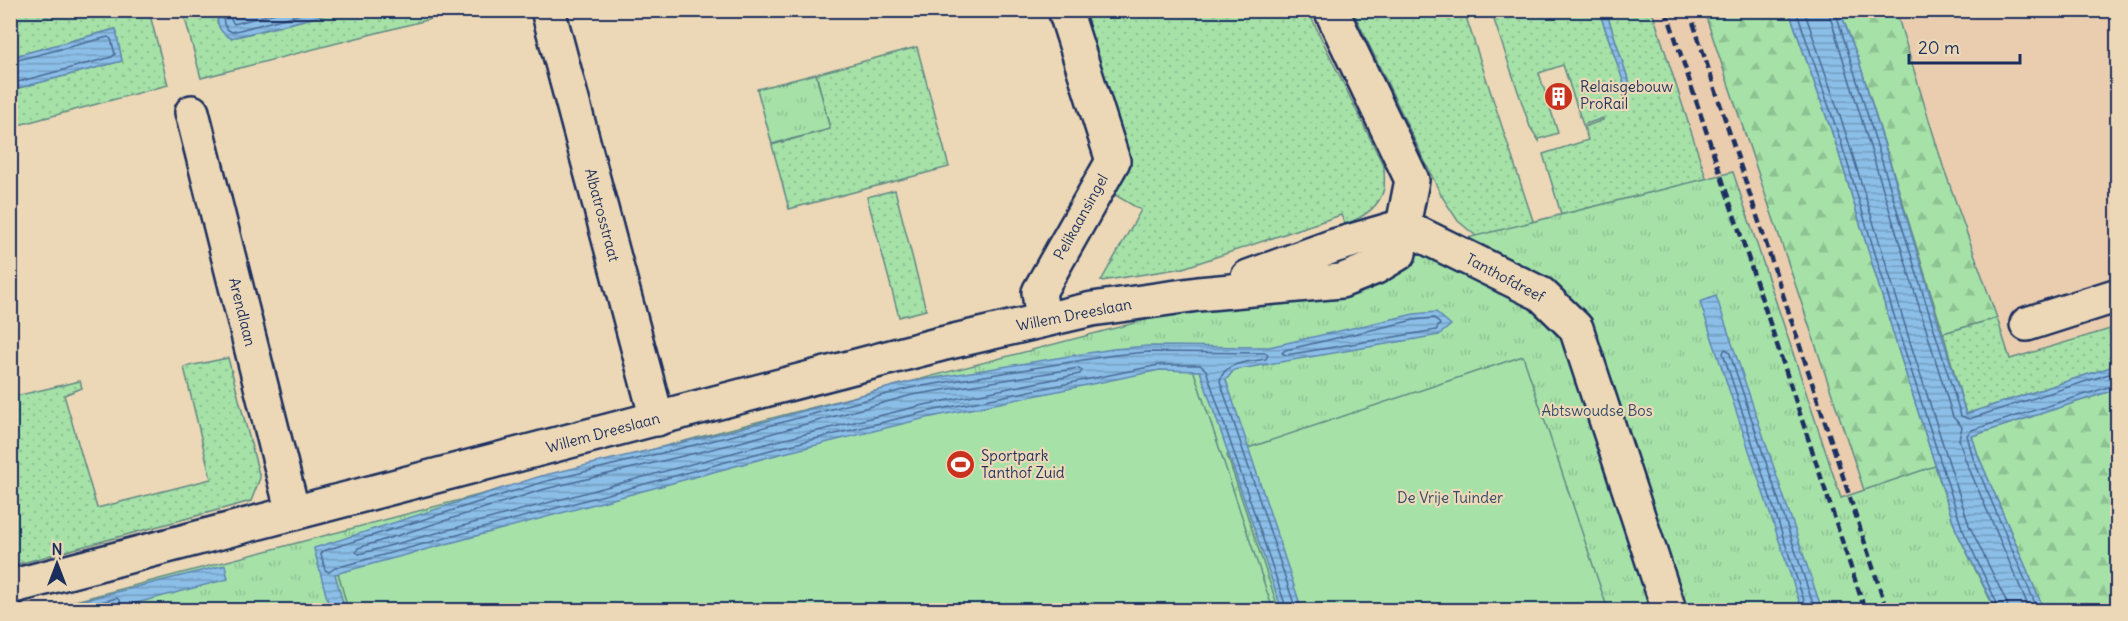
<svg xmlns="http://www.w3.org/2000/svg" width="2128" height="621" font-family="Delius,sans-serif">
  <style>
    .built { fill: #eacdaf }
    .grass { fill: url(#grass-dots); stroke: #608883; stroke-width: 1.5 }
    .forest { fill: url(#forest-firs); stroke: #608883; stroke-width: 1.5 }
    .park { fill: url(#park-tufts); stroke: #608883; stroke-width: 1.5 }
    .garden { fill: #a6e2a8; stroke: #608883; stroke-width: 1.5 }
    .water { fill: url(#water-rules); stroke: #5f85b1; stroke-width: 1.5 }
    .lines { fill: none; stroke-linecap: round; stroke-linejoin: round }
    .shore { stroke: #486995; stroke-width: 1.5 }
    .street-casing { stroke: #1b2f5e; stroke-width: 38 }
    .secondary-casing { stroke: #1b2f5e; stroke-width: 38 }
    .street { stroke: #ecd8b6; stroke-width: 33 }
    .secondary { stroke: #ecd8b6; stroke-width: 33 }
    .rail { stroke: #1b2f5e; stroke-width: 4.5; stroke-dasharray: 9 4.5; stroke-linecap: butt }
    .labels { text-anchor: middle; stroke-width: 4.5; stroke-linejoin: round; paint-order: stroke }
    .poi-label { font-size: 15px; fill: #1b2f5e; stroke: #ecd8b6; text-anchor: start }
    .street-label { font-size: 15px; fill: #1b2f5e; stroke: #ecd8b6 }
    .park-label { font-size: 15px; fill: #304a69; stroke: #ecd8b6 }
  </style>
  <defs>
    <pattern id="grass-dots" width="8" height="8" patternUnits="userSpaceOnUse" patternTransform="scale(1.5)"><rect width="8" height="8" fill="#a6e2a8"/><path d="M2 2h.1M6 6h.1" fill="none" stroke="#8ec293" stroke-width="1.8" stroke-linecap="round"/></pattern>
    <pattern id="forest-firs" width="22" height="20" patternUnits="userSpaceOnUse" patternTransform="scale(1.5)"><rect width="22" height="20" fill="#a6e2a8"/><path d="M5 1l3.5 6h-7zM16 11l3.5 6h-7z" fill="#8ec293"/></pattern>
    <pattern id="park-tufts" width="24" height="20" patternUnits="userSpaceOnUse" patternTransform="scale(1.5)"><rect width="24" height="20" fill="#a6e2a8"/><path d="M3 7l-1-3M5 7V3M7 7l1-3M15 17l-1-3M17 17v-4M19 17l1-3" fill="none" stroke="#8ec293"/></pattern>
    <pattern id="water-rules" width="6" height="5" patternUnits="userSpaceOnUse" patternTransform="scale(1.5)"><rect width="6" height="5" fill="#8cbfe8"/><path d="M0 2.5h6" fill="none" stroke="#729cbf"/></pattern>
  </defs>
  <rect width="100%" height="100%" fill="#ecd8b6"/>
  <filter id="ink" filterUnits="userSpaceOnUse"><feTurbulence type="fractalNoise" baseFrequency=".0167" numOctaves="2"/><feDisplacementMap in="SourceGraphic" scale="12" xChannelSelector="R" yChannelSelector="G"/><feConvolveMatrix kernelMatrix="1 2 1 2 8 2 1 2 1" color-interpolation-filters="sRGB"/></filter>
  <g filter="url(#ink)">
    <g class="built">
      <path d="M1652,11H1704L1905,610H1848Z"/>
      <path d="M1840,11H2117V370L1966,414L1858,58Z"/>
    </g>
    <g class="grass">
      <path d="M71,10L149,11L168,85L11,127V90L122,61L115,29L11,57V11H37L47,16Z"/>
      <path d="M183,11H218L217,23L237,37L340,11H462L201,78Z"/>
      <path d="M1073,11H1308L1384,167C1384,174 1385,182 1384,188C1380,207 1362,218 1345,224L1341,215L1183,268L1101,281L1141,210L1115,195L1123,178V162Z"/>
      <path d="M1353,11H1464L1538,236L1487,245L1458,221L1441,195Z"/>
      <path d="M1491,11H1599L1626,89L1631,88L1606,11H1652L1713,199L1567,234L1543,154L1588,140L1584,127L1603,120V118L1583,125L1563,65L1539,73L1558,133L1539,139V141L1530,127Z"/>
      <path d="M917,47L949,167L789,209L772,145L830,129L816,74Z"/>
      <path d="M895,190L926,310L899,317L867,197Z"/>
      <path d="M1997,318L2010,359L2117,327V365L1966,414L1943,333Z"/>
      <path d="M228,358L260,478L251,501L11,566V397L80,381L82,388L64,395L97,508L211,479L184,367Z"/>
    </g>
    <g class="forest">
      <path d="M1704,11H1789L1836,144L1898,349L1956,530L1993,606L1958,610H1904Z"/>
      <path d="M1840,11H1896L1943,166L1997,318L1943,333L1858,58Z"/>
      <path d="M2117,389V610H2044L1978,455L1972,436Z"/>
    </g>
    <g class="park">
      <path d="M816,74L830,129L772,144L757,89Z"/>
      <path d="M1733,172L1841,498L1935,466L1956,530L1995,610H41L1302,279Z"/>
    </g>
    <g class="garden">
      <path d="M1523,356L1608,610H1279L1227,455Z"/>
      <path d="M1084,357L1192,366L1273,610H348L336,565Z"/>
    </g>
    <g class="water">
      <path d="M218,11V10L340,11L231,38C219,33 216,23 218,11Z"/>
      <path d="M1599,11H1606L1631,88L1626,89Z"/>
      <path d="M1789,11H1840L1858,58L1966,414L2117,365V389L1972,436L1978,455L2044,610H1996L1956,530L1898,349L1836,144Z"/>
      <path d="M116,29L122,61L11,90V57Z"/>
      <path d="M1716,296L1822,610H1802L1700,302Z"/>
      <path d="M1436,312L1451,325L1439,335L1234,370L1226,380L1302,610H1282L1200,371L1160,370L922,419L776,455L335,574L345,610H330L314,549V548L541,476L730,431L909,382L1113,349L1148,346L1269,347L1414,314Z"/>
      <path d="M225,565L228,579L125,606L126,610H44Z"/>
    </g>
    <g class="lines">
      <g class="shore">
        <path d="M224,10C223,20 222,28 232,32L316,10"/>
        <path d="M231,10V20L234,24L286,10"/>
        <path d="M1796,10L1841,142L1904,348L1962,528L2000,610"/>
        <path d="M1804,10L1848,140L1911,345L1969,525L2007,603L2008,610"/>
        <path d="M1828,10L1953,417L1962,427L1959,439L1965,459L2030,610"/>
        <path d="M1835,10L1961,416L1969,419L2118,371"/>
        <path d="M10,62L108,37L111,39L115,54L112,57L10,84"/>
        <path d="M1434,318L1440,324L1436,330L1286,355L1282,353L1285,350L1414,320Z"/>
        <path d="M1079,368L1082,370L1080,374L919,406L773,442L359,554L356,552L358,548L545,489L733,444L912,395Z"/>
        <path d="M69,610L117,598L120,601V610"/>
        <path d="M1287,610L1206,370L1200,365H1159L921,413L774,449L335,568L329,572L325,570L321,554L323,551L543,482L731,436L910,388L1114,355L1148,352L1265,353L1268,355L1266,359C1250,362 1224,361 1220,381L1296,610"/>
        <path d="M1807,610L1723,353L1725,349L1729,351L1815,610"/>
        <path d="M2038,610L1973,458L1967,435L1972,430L2118,384"/>
      </g>
      <defs>
        <g id="street">
          <path d="M548,10L657,419"/>
          <path d="M192,112L293,513"/>
          <path d="M1403,226L1541,294L1576,328L1669,610"/>
          <path d="M1248,277L1334,246L1403,226"/>
          <path d="M1043,320L1039,292L1113,161L1065,10"/>
          <path d="M2027,324L2118,295"/>
          <path d="M10,587L941,344L1092,309L1198,294L1341,281L1376,267L1399,253L1403,226"/>
        </g>
        <path id="secondary" d="M1331,10L1412,180L1403,226"/>
      </defs>
      <use href="#street" class="street-casing"/>
      <use href="#secondary" class="secondary-casing"/>
      <use href="#street" class="street"/>
      <use href="#secondary" class="secondary"/>
      <g class="rail">
        <path d="M1666,10L1865,610"/>
        <path d="M1689,10L1887,610"/>
      </g>
    </g>
  </g>
  <defs>
    <symbol id="building-disc" viewBox="-11 -11 22 22"><circle r="9.5" fill="#c8321e" stroke="#ecd8b6"/><path d="M-4-6H4V6H1V3H-1V6H-4ZM-2.5-4.3h1.7v1.8h-1.7ZM.8-4.3h1.7v1.8H.8ZM-2.5-1h1.7V.8h-1.7ZM.8-1h1.7V.8H.8Z" fill="#fff"/></symbol>
    <symbol id="stadium-disc" viewBox="-11 -11 22 22"><circle r="9.5" fill="#c8321e" stroke="#ecd8b6"/><path d="M0-5a6.5 5 0 1 0 0 10a6.5 5 0 1 0 0-10ZM-3.5-1.8h7v3.6h-7Z" fill="#fff"/></symbol>
  </defs>
  <g fill-rule="evenodd">
    <use href="#building-disc" x="1542" y="80" width="33" height="33"/>
    <use href="#stadium-disc" x="944" y="448" width="33" height="33"/>
  </g>
  <g class="labels">
    <g class="poi-label">
      <text x="1580" y="92">Relaisgebouw<tspan x="1580" dy="17">ProRail</tspan></text>
      <text x="981" y="461">Sportpark<tspan x="981" dy="17">Tanthof Zuid</tspan></text>
    </g>
    <g class="street-label">
      <text transform="translate(602 215) rotate(75)" y="5">Albatrosstraat</text>
      <text transform="translate(1081 217) rotate(-61)" y="5">Pelikaansingel</text>
      <text transform="translate(1505 278) rotate(28)" y="5">Tanthofdreef</text>
      <text transform="translate(242 312) rotate(76)" y="5">Arendlaan</text>
      <text transform="translate(1074 315) rotate(-11)" y="5">Willem Dreeslaan</text>
      <text transform="translate(603 433) rotate(-15)" y="5">Willem Dreeslaan</text>
    </g>
    <g class="park-label">
      <text x="1597" y="416">Abtswoudse Bos</text>
      <text x="1450" y="503">De Vrije Tuinder</text>
    </g>
  </g>
  <rect width="2128" height="621" fill="none" stroke="#ecd8b6" stroke-width="36"/>
  <rect x="18" y="18" width="2092" height="585" fill="none" stroke="#1b2f5e" stroke-width="2" filter="url(#ink)"/>
  <g transform="translate(57 564)" stroke="#ecd8b6" stroke-width="4.5" paint-order="stroke">
  <path d="M0-4.5L10 22L0 15L-10 22Z" fill="#1b2f5e"/>
  <text y="-9" font-size="16" font-weight="bold" text-anchor="middle" fill="#1b2f5e">N</text>
  </g>
  <path d="M1909 54v9h111v-9" fill="none" stroke="#1b2f5e" stroke-width="3"/>
  <text x="1918" y="54" font-size="18" fill="#1b2f5e" stroke="#ecd8b6" stroke-width="4.5" paint-order="stroke">20 m</text>
</svg>
